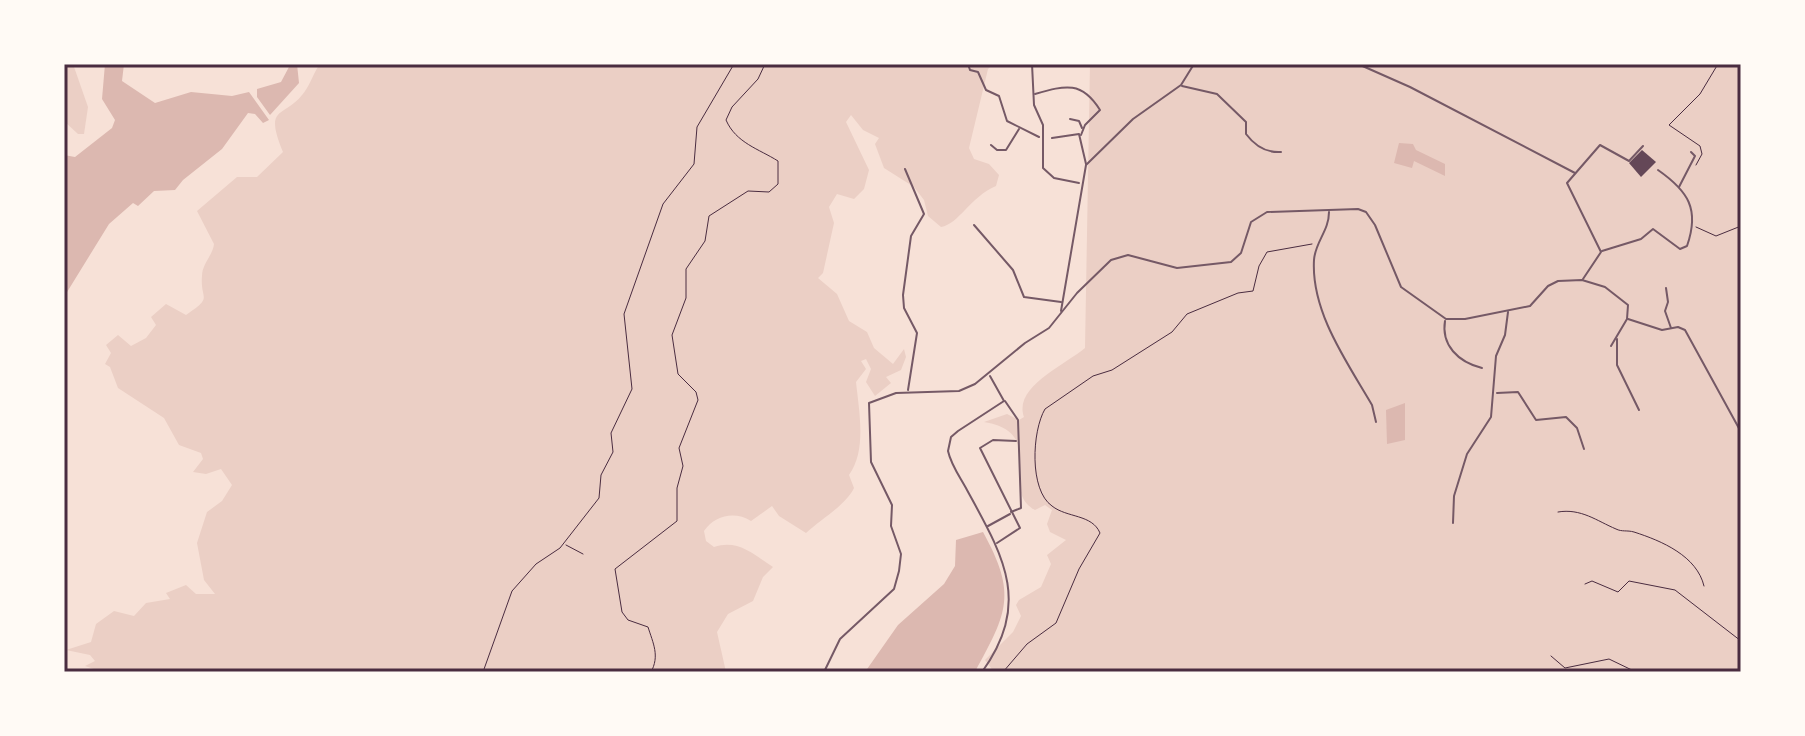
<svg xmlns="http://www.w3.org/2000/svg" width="1805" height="736" font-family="Quicksand,sans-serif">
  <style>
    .green { fill: #ebcfc5 }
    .water { fill: #dcb8b0 }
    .building { fill: #644757 }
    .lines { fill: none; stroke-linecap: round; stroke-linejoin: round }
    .path { stroke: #4a2c40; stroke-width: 1 }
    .minor { stroke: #755966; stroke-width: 2 }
    .neatline { fill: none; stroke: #4a2c40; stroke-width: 3 }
  </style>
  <rect width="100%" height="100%" fill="#f7e1d7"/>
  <g class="green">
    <path d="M64,64H73L88,107L84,134H78L64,121Z"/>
    <path d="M320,64H993L988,69L969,148L974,159L989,164L999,175L996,186C970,197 959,224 941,227L928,216L924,200L914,187L884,168L875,144L879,138L863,130L851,115L846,122L869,170L864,189L854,199L837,194L829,207L834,223L823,273L818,278L837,294L849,321L867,332L874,348L893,364L904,349L906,357L901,370L886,377L891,383L875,396L866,382L871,369L866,359L861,361L866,369L856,382C859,411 867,450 849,475L854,488C846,505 821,519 806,533L779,516L772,506L751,521C735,511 715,515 704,531L706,541L714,547C738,539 753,554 773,567L763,577L753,601L728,614L717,632L726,672H103L85,666L95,661L90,655L66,650L91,642L96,624L114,611L134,616L146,603L170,599L166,593L186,585L196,594H215L204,580L197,543L207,512L222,501L232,485L221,469L206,474L193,472L203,459L201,453L179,445L164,418L118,388L110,367L105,364L111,353L106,345L118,335L131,346L146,338L156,325L151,317L166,304L186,315C214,296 200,301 202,276C202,264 213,255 214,244L197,211L237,177H257L283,152C262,101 287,121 307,88C312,80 314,72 320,64Z"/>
    <path d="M1090,64H1741V672H994L985,660L1013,632L1021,616L1016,605L1019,600L1041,587L1051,564L1047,555L1066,540L1050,532L1047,524L1052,510L1045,505L1035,510C997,489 1050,433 984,422L1007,414L1019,420L1024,417C1013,387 1065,365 1085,348Z"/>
  </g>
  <g class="water">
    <path d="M105,64H124L122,81L155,103L191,92L232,96L249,92L269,120L263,123L255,114L248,113L222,149L183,180L175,190L154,191L138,206L133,203L109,224L64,297V155L75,157L112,128L115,120L102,99Z"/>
    <path d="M297,64L299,83L270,115L257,97V89L281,82L290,65Z"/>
    <path d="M1399,143L1413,144L1416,150L1445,164V176L1414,161L1412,168L1394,163Z"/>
    <path d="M1405,403V440L1387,444L1386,410Z"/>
    <path d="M983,532C1017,594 1008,612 975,672H865L898,625L944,584L955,566L956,540Z"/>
  </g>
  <path class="building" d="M1642,150L1656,162L1641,177L1629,163Z"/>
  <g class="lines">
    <g class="path">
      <path d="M1696,165L1702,154L1700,146L1669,125L1700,94L1718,64"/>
      <path d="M1696,227L1716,236L1741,226"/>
      <path d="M1558,512C1581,508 1597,521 1616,529C1622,532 1627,530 1634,532C1662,541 1697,556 1704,586"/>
      <path d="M566,545L583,554"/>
      <path d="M1585,584L1592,581L1618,592L1629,581L1675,590L1741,641"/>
      <path d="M1551,656L1565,668L1609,659L1636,672"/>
      <path d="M483,672L512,591L536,564L560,548L599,498L601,475L613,452L611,433L632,389L624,314L663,204L694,164L697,127L734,64"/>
      <path d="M651,672C660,656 653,643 648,627L628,620L622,612L615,569L677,521V488L683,466L679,448L698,400L696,392L678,374L672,335L686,298V269L705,241L709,216L748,191L769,192L778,184V161C759,149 736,143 726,120L732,107L758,79L765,64"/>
      <path d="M1003,672L1027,644L1056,623L1079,569L1100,533C1092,514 1067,518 1052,506C1029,490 1032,431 1045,409L1093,376L1112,370L1172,332L1187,314L1238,293L1253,291L1259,266L1267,252L1312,244"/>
    </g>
    <g class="minor">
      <path d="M968,64L970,70L978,72L986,90L999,96L1007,121L1039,137"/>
      <path d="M1032,64L1034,105L1043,125V168L1054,178L1079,183"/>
      <path d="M1358,64L1410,87L1575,173"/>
      <path d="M1182,86L1217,94L1246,122V134C1255,146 1266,153 1281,152"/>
      <path d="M1035,94C1066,85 1082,81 1100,110L1085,125L1081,135"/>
      <path d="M1070,119L1079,121L1082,128"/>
      <path d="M1052,138L1079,134L1086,164"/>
      <path d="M991,145L997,150H1006L1019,129"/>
      <path d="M905,169L924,214L911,236L903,295L904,308L917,333L908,390"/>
      <path d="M1679,187L1695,156L1691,152"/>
      <path d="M1329,212C1329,231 1315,242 1314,260C1311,312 1347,362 1372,405L1376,422"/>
      <path d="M974,225L1013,270L1024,297L1061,302"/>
      <path d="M1602,251L1641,239L1653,229L1680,249L1687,246C1700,209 1688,191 1658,170"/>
      <path d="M1583,279L1601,252L1567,183L1600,145L1629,161L1643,146"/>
      <path d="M1666,288L1668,302L1665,311L1671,328"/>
      <path d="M1061,311L1086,165L1133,119L1181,85L1194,64"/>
      <path d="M1628,319L1662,330L1678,327L1685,330L1741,432"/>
      <path d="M1445,321C1441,345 1458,362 1482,368"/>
      <path d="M1617,339V365L1639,410"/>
      <path d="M1497,393L1518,392L1536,420L1566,417L1577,428L1584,449"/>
      <path d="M1005,401L1018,420L1021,508L1011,512"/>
      <path d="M1453,523L1454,496L1467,454L1491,417L1496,356L1505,335L1508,312"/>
      <path d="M988,526L1010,514"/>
      <path d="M997,543L1020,528L980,448L993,440L1016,441"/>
      <path d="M824,672L840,639L894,589L899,571L901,554L891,526L892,505L871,462L869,403L896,393L959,391L975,384L1025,343L1049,328L1077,293L1111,260L1128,255L1177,268L1231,262L1241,253L1251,222L1267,212L1358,209L1366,212L1375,225L1401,287L1446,319H1465L1530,306L1548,286L1558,281L1582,280L1605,287L1628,305L1627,319L1611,346"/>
      <path d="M982,672C1032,602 1003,556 967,490C960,477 951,465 948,451L951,437L958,431L1004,401L990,376"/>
    </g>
  </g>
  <rect width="1805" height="736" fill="none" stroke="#fffaf5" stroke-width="132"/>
  <rect x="66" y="66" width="1673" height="604" class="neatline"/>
</svg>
